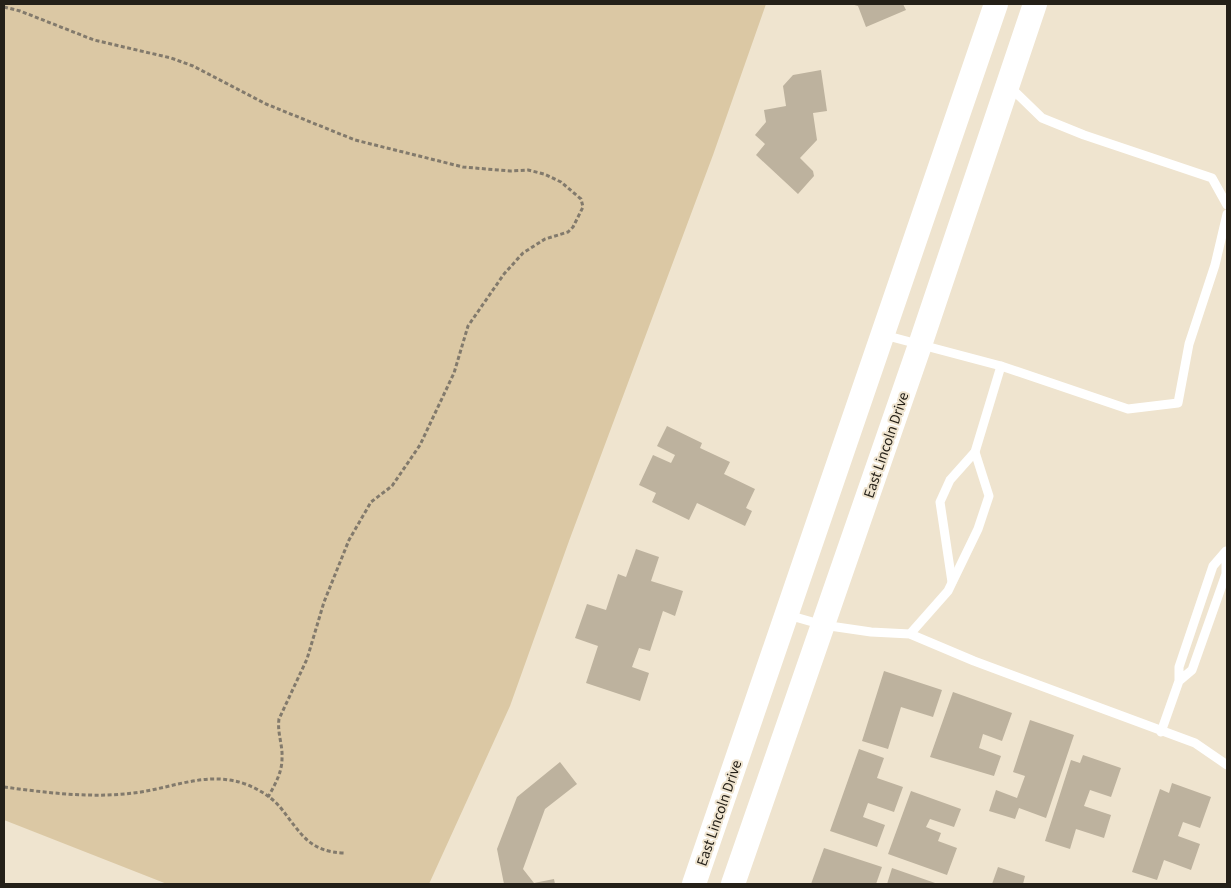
<svg xmlns="http://www.w3.org/2000/svg" width="1231" height="888" font-family="'Source Sans 3',sans-serif">
  <style>
    .green { fill: #dbc8a4 }
    .building { fill: #bdb29e }
    .lines { fill: none; stroke-linecap: round; stroke-linejoin: round }
    .path { stroke: #827a6c; stroke-width: 3; stroke-dasharray: 4 2.5; stroke-linecap: butt }
    .service { stroke: #fff; stroke-width: 9 }
    .secondary { stroke: #fff; stroke-width: 24 }
    .labels { text-anchor: middle; stroke-width: 4; stroke-linejoin: round; paint-order: stroke }
    .street-label { font-size: 15px; fill: #242018; stroke: #efe4cf }
  </style>
  <rect width="100%" height="100%" fill="#efe4cf"/>
  <path class="green" d="M4,4H766L713,155L569,541L510,706L429,884H167L4,820Z"/>
  <g class="building">
    <path d="M851,4H903L906,10L866,27L858,6Z"/>
    <path d="M821,70L827,111L813,113L817,140L800,158L813,171L814,176L798,194L756,155L765,144L755,135L766,122L764,110L786,106L783,86L793,75Z"/>
    <path d="M667,426L702,443L700,448L730,462L724,474L755,489L746,508L752,511L745,526L697,503L689,520L652,502L656,493L639,485L653,455L671,463L675,455L657,446Z"/>
    <path d="M636,549L659,557L651,581L683,591L675,616L663,611L650,651L639,648L632,667L649,673L640,701L586,683L598,646L575,638L587,604L606,610L618,574L626,577Z"/>
    <path d="M884,671L942,690L933,717L901,707L888,749L862,741Z"/>
    <path d="M953,692L1012,713L1002,741L983,734L979,748L1001,756L994,776L930,757Z"/>
    <path d="M1030,720L1074,735L1046,818L1019,808L1015,819L989,811L996,790L1017,798L1025,776L1013,772Z"/>
    <path d="M859,749L884,758L877,778L903,787L894,812L868,803L863,817L885,825L877,847L830,831Z"/>
    <path d="M1083,755L1121,768L1111,797L1090,790L1084,806L1111,815L1104,838L1076,829L1070,849L1045,841L1071,760L1080,763Z"/>
    <path d="M560,762L577,784L545,809L523,869L534,883L554,879L555,884H504L497,849L517,797Z"/>
    <path d="M1172,783L1211,797L1200,828L1183,822L1178,836L1200,844L1191,870L1164,860L1157,880L1132,872L1160,789L1169,793Z"/>
    <path d="M911,791L961,809L954,827L930,819L926,827L941,833L938,841L957,848L947,875L888,854Z"/>
    <path d="M824,848L882,867L876,884H811Z"/>
    <path d="M998,867L1025,876L1023,884H992Z"/>
    <path d="M892,868L938,884H887Z"/>
  </g>
  <g class="lines">
    <g class="path">
      <path d="M4,7L20,11L94,40L171,58L193,66L266,104L355,140L463,167L510,171L528,170L544,174L561,182L581,199L583,207L573,227L568,232L545,239L523,253L504,274L468,326L454,373L420,445L392,486L371,502L349,540L324,602L307,659L279,719C277,733 283,745 282,759C282,772 275,785 268,797"/>
      <path d="M4,787C48,793 97,799 141,792C172,787 203,774 235,781C250,784 270,795 280,807C301,833 308,852 345,853"/>
    </g>
    <g class="service">
      <path d="M1009,86L1042,118L1084,135L1212,178L1227,205"/>
      <path d="M884,335L1001,366L1128,409L1178,403L1189,344L1215,265L1227,214"/>
      <path d="M952,582L940,502L950,480L975,452"/>
      <path d="M788,615L823,625L871,632L910,634L974,661L1195,743L1227,765"/>
      <path d="M910,634L948,591L978,529L989,496L975,452L1001,366"/>
      <path d="M1161,732L1179,681V667L1213,566L1226,551V574L1192,670L1179,681"/>
    </g>
    <g class="secondary">
      <path d="M694,884L996,4"/>
      <path d="M733,884L920,345L1035,4"/>
    </g>
  </g>
  <g class="labels">
    <g class="street-label">
      <text transform="translate(886 445) rotate(-71)" y="5">East Lincoln Drive</text>
      <text transform="translate(719 813) rotate(-71)" y="5">East Lincoln Drive</text>
    </g>
  </g>
  <rect width="1231" height="888" fill="none" stroke="#242018" stroke-width="10"/>
</svg>
